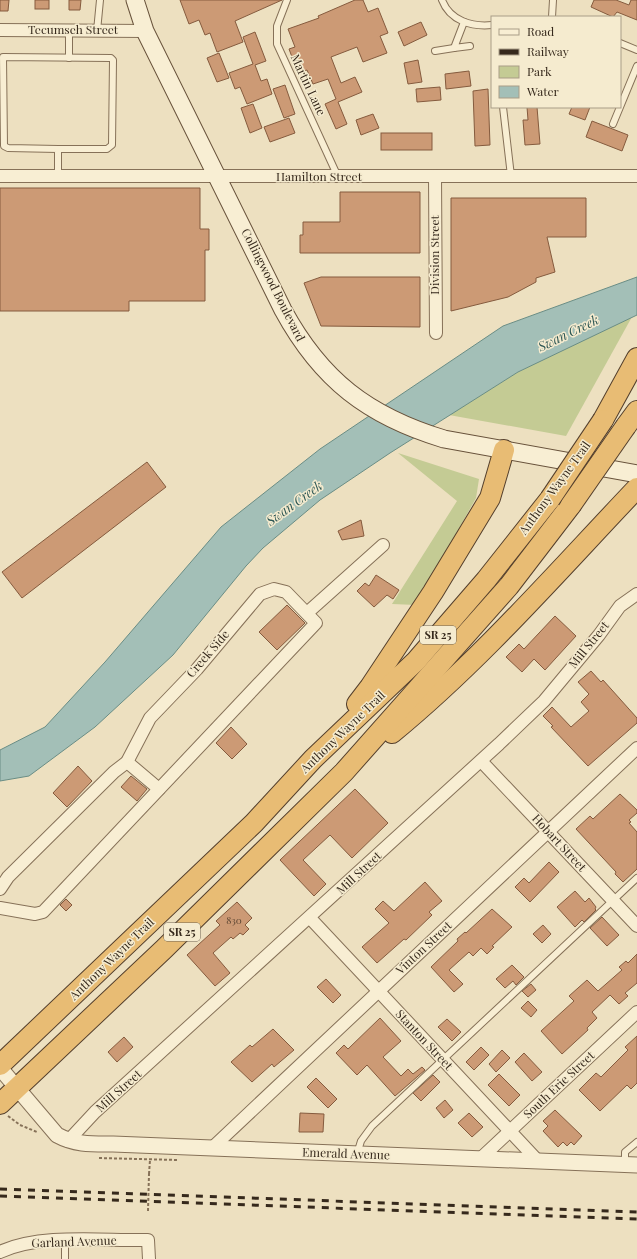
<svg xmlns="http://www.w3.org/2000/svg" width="637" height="1259" font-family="'Playfair Display',serif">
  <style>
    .green { fill: #c4cb94 }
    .water { fill: #a3bfb7; stroke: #6a8d85 }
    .building { fill: #cc9a75; stroke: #855b3e }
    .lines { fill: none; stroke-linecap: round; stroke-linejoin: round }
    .service-casing { stroke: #867158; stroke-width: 8 }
    .minor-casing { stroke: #867158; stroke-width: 14 }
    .tertiary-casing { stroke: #867158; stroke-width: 17 }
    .secondary-casing { stroke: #68523b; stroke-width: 19 }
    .trunk-casing { stroke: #543f2c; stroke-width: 22 }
    .path { stroke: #867158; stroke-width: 2; stroke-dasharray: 3 2; stroke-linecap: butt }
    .service { stroke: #f8eed3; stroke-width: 6 }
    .minor { stroke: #f8eed3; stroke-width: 12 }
    .tertiary { stroke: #f8eed3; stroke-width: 15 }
    .secondary { stroke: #f8eed3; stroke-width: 17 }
    .trunk { stroke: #e8bc74; stroke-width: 20 }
    .rail { stroke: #36291c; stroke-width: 3; stroke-dasharray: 7 7; stroke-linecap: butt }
    .trunk-bridge-casing { stroke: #543f2c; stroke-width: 22; stroke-linecap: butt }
    .path-bridge { stroke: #867158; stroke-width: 2; stroke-dasharray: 3 2; stroke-linecap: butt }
    .trunk-bridge { stroke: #e8bc74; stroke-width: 20 }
    .labels { text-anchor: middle; stroke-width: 3; stroke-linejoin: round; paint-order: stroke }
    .number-label { font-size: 10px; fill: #5c4532 }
    .shield { fill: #f5ebcf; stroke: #6f6352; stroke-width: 1 }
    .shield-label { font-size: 11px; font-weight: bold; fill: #36291c }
    .street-label { font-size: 12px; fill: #36291c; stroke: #f5ebcf }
    .water-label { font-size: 13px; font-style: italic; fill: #2c5653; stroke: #f5ebcf }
  </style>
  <rect width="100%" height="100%" fill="#ede0c0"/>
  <g class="green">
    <path d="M633,315L566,436L449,415L518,372Z"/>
    <path d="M398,453L479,479L476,498L416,605L392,604L457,501Z"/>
  </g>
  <path class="water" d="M637,277V315L518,372L390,453L320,500L263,548L246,566L173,655L95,727L29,776L0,781V750L45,727L105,662L221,527L320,449L503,326Z"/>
  <g class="building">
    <path d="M0,0H9L8,11H0Z"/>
    <rect x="35" y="0" width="14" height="9"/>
    <path d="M69,0H81L80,10H69Z"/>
    <path d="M180,0H282L235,21L243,42L217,52L210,33L205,35L199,20L189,24Z"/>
    <path d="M355,0H363L368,12L378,8L388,33L380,36L387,53L363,62L357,47L331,57L341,83L355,77L362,92L338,102L347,124L336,129L325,104L336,99L328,79L313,84L307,70L298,73L289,49L295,47L288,29L319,18L318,16Z"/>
    <path d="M594,0H616L629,5L631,0H637V20L617,12L613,17L591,7Z"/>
    <path d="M421,22L427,35L404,46L398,32Z"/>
    <path d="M255,32L266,61L255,65L261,81L267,79L272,94L247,104L240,87L235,89L229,73L253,64L243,37Z"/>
    <path d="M219,53L229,78L217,82L207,58Z"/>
    <path d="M418,60L422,82L408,84L404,63Z"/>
    <path d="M469,71L471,86L446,89L445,74Z"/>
    <path d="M285,85L295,114L284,118L273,89Z"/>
    <path d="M440,87L441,100L417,102L416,89Z"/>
    <path d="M488,89L490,145L475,146L473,91Z"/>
    <path d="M253,104L262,128L250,133L241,108Z"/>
    <path d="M527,107H537L540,144L525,145L523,120H528Z"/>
    <path d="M572,107H590L585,120L569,114Z"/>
    <path d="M373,114L379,128L361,135L356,120Z"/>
    <path d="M289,118L295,133L270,142L264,127Z"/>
    <path d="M592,121L628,135L622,151L586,137Z"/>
    <rect x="381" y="133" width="51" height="17"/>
    <path d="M0,188H200V229H209V250H205V301H129V311H0Z"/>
    <path d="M340,192H420V253H300V235H303V222H340Z"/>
    <path d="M451,198H586V237H547L555,272L536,278V282L508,297L451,311Z"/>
    <path d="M321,277H420V327L321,326L304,283Z"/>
    <path d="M147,462L166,487L22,598L2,572Z"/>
    <path d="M361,520L364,536L342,540L338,531Z"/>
    <path d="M376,575L399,590L393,599L387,595L374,607L357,591L365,583L369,586Z"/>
    <path d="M287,605L305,623L277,650L259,632Z"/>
    <path d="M555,616L576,636L545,670L534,659L522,672L506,657L519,644L524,649Z"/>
    <path d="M591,671L601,682L603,680L637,718V723L588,766L551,727L553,726L543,716L552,707L571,727L589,711L581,702L589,694L578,682Z"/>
    <path d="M231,727L247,744L232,759L216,743Z"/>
    <path d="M78,766L92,781L67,807L53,793Z"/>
    <path d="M131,776L147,789L137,801L121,787Z"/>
    <path d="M355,789L388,823L352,858L330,835L303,860L326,884L314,896L280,860Z"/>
    <path d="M620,794L637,810V813L629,820L631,822L629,823L637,832V869L623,882L615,874L616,872L576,829L590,816L593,819Z"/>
    <path d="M549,862L559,872L530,902L515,887L524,878L529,883Z"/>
    <path d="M425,882L442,901L429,912L432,915L406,940L404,939L377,963L362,947L389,923L375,909L383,901L394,911Z"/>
    <path d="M575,891L585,902L589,898L596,907L595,909L596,910L584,922L582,920L575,927L557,907Z"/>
    <path d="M66,899L72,905L66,911L60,905Z"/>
    <path d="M237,902L252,918L245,925L249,929L243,935L240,933L233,939L231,937L213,953L230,973L215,986L187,955L220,925L216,921Z"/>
    <path d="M492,909L512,927L492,946L494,947L487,954L481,948L473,956L469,952L449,970L463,984L454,992L431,967L458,941L457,939L465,932L466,933Z"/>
    <path d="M602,917L619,935L607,946L590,928Z"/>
    <path d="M543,925L551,934L542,943L533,934Z"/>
    <path d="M637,954V983L625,993L628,996L619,1004L610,995L592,1012L597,1018L587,1028L588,1030L562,1054L541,1031L574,1001L569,996L587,980L598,991L622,970L619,967L626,961L628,963Z"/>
    <path d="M512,965L524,977L516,985L513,981L505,988L496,979Z"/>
    <path d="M326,979L341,995L333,1003L317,987Z"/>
    <path d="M531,984L536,990L528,997L522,991Z"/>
    <path d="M528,1001L537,1010L531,1017L521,1008Z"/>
    <path d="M380,1018L401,1041L383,1057L401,1076L408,1069L413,1074L422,1067L425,1070L395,1096L367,1065L357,1075L336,1053L344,1045L348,1049Z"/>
    <path d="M447,1019L461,1032L452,1041L438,1027Z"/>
    <path d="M273,1029L294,1050L274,1067L272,1064L252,1082L231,1062L250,1045L252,1047Z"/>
    <path d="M637,1036V1083L631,1089L627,1085L600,1111L579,1090L596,1073L601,1077L628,1050L625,1047Z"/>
    <path d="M124,1037L133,1047L117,1062L108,1052Z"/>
    <path d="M481,1047L489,1055L474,1070L466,1062Z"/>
    <path d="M502,1050L510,1058L496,1072L489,1064Z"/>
    <path d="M524,1053L542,1072L532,1081L515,1062Z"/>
    <path d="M499,1074L520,1095L509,1106L488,1085Z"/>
    <path d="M433,1075L440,1082L421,1101L413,1093Z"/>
    <path d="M316,1078L337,1099L328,1108L307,1087Z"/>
    <path d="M445,1100L453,1110L444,1118L436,1108Z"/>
    <path d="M555,1110L582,1136L574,1145L571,1142L567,1146L563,1142L558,1147L543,1131L548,1126L543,1121Z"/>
    <path d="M300,1113L324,1114L323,1132H299Z"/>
    <path d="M469,1113L483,1127L472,1137L458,1123Z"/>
  </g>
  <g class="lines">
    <defs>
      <g id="service">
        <path d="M287,0L277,26V44L338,177"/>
        <path d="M442,0C450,21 472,27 492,25"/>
        <path d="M552,17L553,0"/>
        <path d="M464,22L454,48L470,46"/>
        <path d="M69,30V58"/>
        <path d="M97,31L100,0"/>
        <path d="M620,43L637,50"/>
        <path d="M435,51L454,48"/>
        <path d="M503,107L511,176"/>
        <path d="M613,124L637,66"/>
        <path d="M58,149H107L112,145L113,60L111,58L3,57L4,146L8,148L58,149V177"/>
        <path d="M357,1154L361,1141L372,1126L637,878"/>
        <path d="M625,1165V1152L637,1142"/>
        <path d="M65,1240V1259"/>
      </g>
      <g id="minor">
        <path d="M0,30L145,31"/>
        <path d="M0,176H637"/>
        <path d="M435,176L436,333"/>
        <path d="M307,613L383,545"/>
        <path d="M481,761L637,926"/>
        <path d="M127,762L159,789"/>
        <path d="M0,889L8,877L114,772L127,762L150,718L197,669L260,594L274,589L286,592L316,623L43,912L35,914L0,908"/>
        <path d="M310,918L538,1161"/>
        <path d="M68,1141L95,1112L499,744L544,701L599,635L620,606L637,594"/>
        <path d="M212,1148L637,748"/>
        <path d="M480,1159L637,1012"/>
        <path d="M0,1252C41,1233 103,1241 148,1240L149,1259"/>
      </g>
      <path id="tertiary" d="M0,1068L57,1135C75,1145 93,1144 113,1144L637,1165"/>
      <path id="secondary" d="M135,0L145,31L283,310C321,380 368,416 444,439L637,474"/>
      <g id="trunk">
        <path d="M603,420L637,358"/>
        <path d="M626,426L637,411"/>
        <path d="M357,704L370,687L433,592L490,498L504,450"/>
        <path d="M392,733C481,660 558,571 637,488"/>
        <path d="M0,1065L254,823L313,759L416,661L486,580L550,499"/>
        <path d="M0,1104L164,949L344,772L509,586L571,505"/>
      </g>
    </defs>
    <use href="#service" class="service-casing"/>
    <use href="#minor" class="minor-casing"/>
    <use href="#tertiary" class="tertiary-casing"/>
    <use href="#secondary" class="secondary-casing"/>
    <use href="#trunk" class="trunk-casing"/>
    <g class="path">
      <path d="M8,1116L20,1125L37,1132"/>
      <path d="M99,1158L178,1160"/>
      <path d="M149,1174L150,1160"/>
    </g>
    <use href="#service" class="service"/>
    <use href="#minor" class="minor"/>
    <use href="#tertiary" class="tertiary"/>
    <use href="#secondary" class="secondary"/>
    <use href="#trunk" class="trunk"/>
    <g class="rail">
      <path d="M0,1189L637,1212"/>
      <path d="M0,1196L637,1219"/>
    </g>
    <defs>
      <g id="trunk-bridge">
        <path d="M550,499L603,420"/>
        <path d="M571,505L626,426"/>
      </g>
    </defs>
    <use href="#trunk-bridge" class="trunk-bridge-casing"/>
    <path class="path-bridge" d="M148,1211L149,1174"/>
    <use href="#trunk-bridge" class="trunk-bridge"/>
  </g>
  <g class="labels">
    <g class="number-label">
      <text x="234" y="924">830</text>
    </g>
    <g class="shield">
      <rect x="420" y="626" width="36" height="18" rx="3"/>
      <rect x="164" y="923" width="36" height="18" rx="3"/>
    </g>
    <g class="shield-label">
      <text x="438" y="639">SR 25</text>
      <text x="182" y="936">SR 25</text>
    </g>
    <g class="street-label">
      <text x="73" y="34">Tecumseh Street</text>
      <text transform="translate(308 85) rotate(65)" y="4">Martin Lane</text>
      <text x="319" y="181">Hamilton Street</text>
      <text transform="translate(435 255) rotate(-90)" y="4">Division Street</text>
      <text transform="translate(273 285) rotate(63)" y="4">Collingwood Boulevard</text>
      <text transform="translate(555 488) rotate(-54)" y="4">Anthony Wayne Trail</text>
      <text transform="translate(589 645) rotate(-51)" y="4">Mill Street</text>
      <text transform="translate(208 654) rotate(-49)" y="4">Creek Side</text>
      <text transform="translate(343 732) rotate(-44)" y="4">Anthony Wayne Trail</text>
      <text transform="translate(559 843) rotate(47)" y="4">Hobart Street</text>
      <text transform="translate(359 873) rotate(-43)" y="4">Mill Street</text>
      <text transform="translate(424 948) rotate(-43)" y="4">Vinton Street</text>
      <text transform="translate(112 959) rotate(-44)" y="4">Anthony Wayne Trail</text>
      <text transform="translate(424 1040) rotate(47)" y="4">Stanton Street</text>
      <text transform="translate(559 1085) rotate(-43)" y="4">South Erie Street</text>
      <text transform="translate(119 1091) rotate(-42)" y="4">Mill Street</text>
      <text transform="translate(346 1154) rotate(2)" y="4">Emerald Avenue</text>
      <text transform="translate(74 1242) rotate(-2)" y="4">Garland Avenue</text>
    </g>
    <g class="water-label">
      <text transform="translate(568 333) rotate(-26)" y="5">Swan Creek</text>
      <text transform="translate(294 503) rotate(-36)" y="5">Swan Creek</text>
    </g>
  </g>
  <rect x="491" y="16" width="130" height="92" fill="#f5ebcf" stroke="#a99d87"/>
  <rect x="499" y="29" width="20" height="6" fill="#f8eed3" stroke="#a99d87"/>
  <text x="527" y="36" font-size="12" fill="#36291c">Road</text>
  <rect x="499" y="49" width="20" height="6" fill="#36291c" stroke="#a99d87"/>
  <text x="527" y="56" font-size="12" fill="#36291c">Railway</text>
  <rect x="499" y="66" width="20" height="12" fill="#c4cb94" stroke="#a99d87"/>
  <text x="527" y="76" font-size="12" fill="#36291c">Park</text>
  <rect x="499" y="86" width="20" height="12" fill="#a3bfb7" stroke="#a99d87"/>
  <text x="527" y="96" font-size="12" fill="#36291c">Water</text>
</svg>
